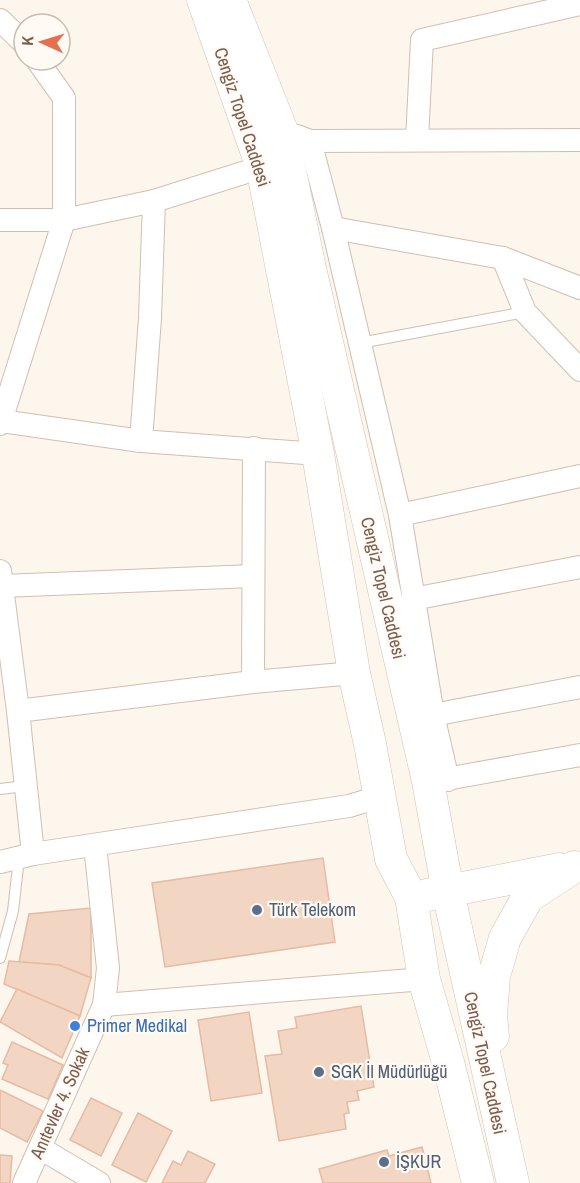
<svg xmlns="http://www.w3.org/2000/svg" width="580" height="1183" font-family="'Archivo Narrow',sans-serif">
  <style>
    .building { fill: #f3d5c3; stroke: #e6bba3; stroke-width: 1.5 }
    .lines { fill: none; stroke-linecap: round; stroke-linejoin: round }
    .lane-casing { stroke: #d1beb0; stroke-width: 12 }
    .street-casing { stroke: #d1beb0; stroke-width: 24 }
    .secondary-casing { stroke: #d6c0b0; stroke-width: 33 }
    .lane { stroke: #fff; stroke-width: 10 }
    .street { stroke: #fff; stroke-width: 22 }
    .secondary { stroke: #fff; stroke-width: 32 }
    .service-dot { fill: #5c6f8a; stroke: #fffaf3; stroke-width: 2 }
    .shop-dot { fill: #3f7fe0; stroke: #fffaf3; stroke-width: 2 }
    .labels { text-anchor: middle; stroke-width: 4.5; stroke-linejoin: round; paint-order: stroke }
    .street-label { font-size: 18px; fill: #7a5c4d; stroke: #fffaf3 }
    .service-label { font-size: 18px; fill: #4e5e75; stroke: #fffaf3; text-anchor: start }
    .shop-label { font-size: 18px; fill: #366cbe; stroke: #fffaf3; text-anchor: start }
  </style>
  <rect width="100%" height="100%" fill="#fdf6ec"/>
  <g class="building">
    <path d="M323,858L335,942L165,967L152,883Z"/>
    <path d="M91,908V978L59,965L19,962L29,914Z"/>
    <path d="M9,961L59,965L91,978L80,1016L4,984Z"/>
    <path d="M17,989L80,1016L62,1058L0,1022Z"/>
    <path d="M361,1006L374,1087L357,1091L359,1100L347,1102L349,1113L344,1114L346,1129L279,1141L265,1056L282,1054L278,1031L297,1028L295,1017Z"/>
    <path d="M249,1012L262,1093L211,1101L198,1020Z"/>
    <path d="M12,1042L63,1065L48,1099L2,1079L8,1065L3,1063Z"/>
    <path d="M0,1090L43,1111L27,1142L0,1128Z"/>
    <path d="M91,1098L122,1113L101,1156L70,1140Z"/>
    <path d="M138,1113L172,1131L146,1182L112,1165Z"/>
    <path d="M422,1147L431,1183H323L319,1169L387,1150L389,1156Z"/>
    <path d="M188,1151L215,1164L205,1183H162L173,1161L181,1165Z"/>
    <path d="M0,1155L12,1156L10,1183H0Z"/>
  </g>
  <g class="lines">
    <defs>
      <g id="lane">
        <path d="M360,343L525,312"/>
        <path d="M0,789L25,786"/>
        <path d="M0,958L13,911L19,858"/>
      </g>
      <g id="street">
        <path d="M0,20L24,43"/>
        <path d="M297,136L310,141L580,140"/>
        <path d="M417,140L422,40L580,4"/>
        <path d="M310,141L333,228L400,515L433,715L448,780"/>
        <path d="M0,220H64L154,201L262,167"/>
        <path d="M333,228L503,258L580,288"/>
        <path d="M503,258L525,312L580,370"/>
        <path d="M1,421L141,441L318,454"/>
        <path d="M0,424L64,220V98L37,60"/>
        <path d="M141,441L150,318L154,201"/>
        <path d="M400,515L580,476"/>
        <path d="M0,571L18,711L33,854"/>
        <path d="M2,586L253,576"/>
        <path d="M413,599L580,567"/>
        <path d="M253,682L254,448"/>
        <path d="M18,711L253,682L354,673"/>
        <path d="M433,715L580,687"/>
        <path d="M435,781L580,755"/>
        <path d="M0,862L33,854L349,806L379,797"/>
        <path d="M104,1005L424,979"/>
        <path d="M40,1148L99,1183"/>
        <path d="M24,1183L104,1005L108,968L95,845"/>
      </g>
      <g id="secondary">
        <path d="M203,0L262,167L318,454L354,673L370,744L391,859L411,897L424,979L448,1062L478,1183"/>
        <path d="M230,0L282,131L309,264L428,781L448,892L513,1183"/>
        <path d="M427,895L560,869"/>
        <path d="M493,1036L491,1016L494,976L505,938L528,897L574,867"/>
      </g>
    </defs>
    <use href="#lane" class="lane-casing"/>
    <use href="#street" class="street-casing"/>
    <use href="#secondary" class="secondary-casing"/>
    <use href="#lane" class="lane"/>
    <use href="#street" class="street"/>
    <use href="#secondary" class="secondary"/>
  </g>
  <g class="service-dot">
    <circle cx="257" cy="910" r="6"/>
    <circle cx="319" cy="1072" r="6"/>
    <circle cx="384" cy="1162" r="6"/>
  </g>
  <circle class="shop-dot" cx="75" cy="1026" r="6"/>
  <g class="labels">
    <g class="street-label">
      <text transform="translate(242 117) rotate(72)" y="6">Cengiz Topel Caddesi</text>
      <text transform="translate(383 588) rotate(77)" y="6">Cengiz Topel Caddesi</text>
      <text transform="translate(485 1063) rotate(78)" y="6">Cengiz Topel Caddesi</text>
      <text transform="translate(60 1103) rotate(-66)" y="6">Anıtevler 4. Sokak</text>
    </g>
    <g class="service-label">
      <text x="269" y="916">Türk Telekom</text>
      <text x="331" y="1078">SGK İl Müdürlüğü</text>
      <text x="396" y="1168">İŞKUR</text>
    </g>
    <g class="shop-label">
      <text x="87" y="1032">Primer Medikal</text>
    </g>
  </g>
  <g transform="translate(42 42) rotate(274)"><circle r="28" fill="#fffaf3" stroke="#cabbb1" stroke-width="1.5"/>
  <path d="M0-4.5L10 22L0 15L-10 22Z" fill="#e76f51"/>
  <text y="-9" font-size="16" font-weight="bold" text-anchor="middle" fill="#7a5c4d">K</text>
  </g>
</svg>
